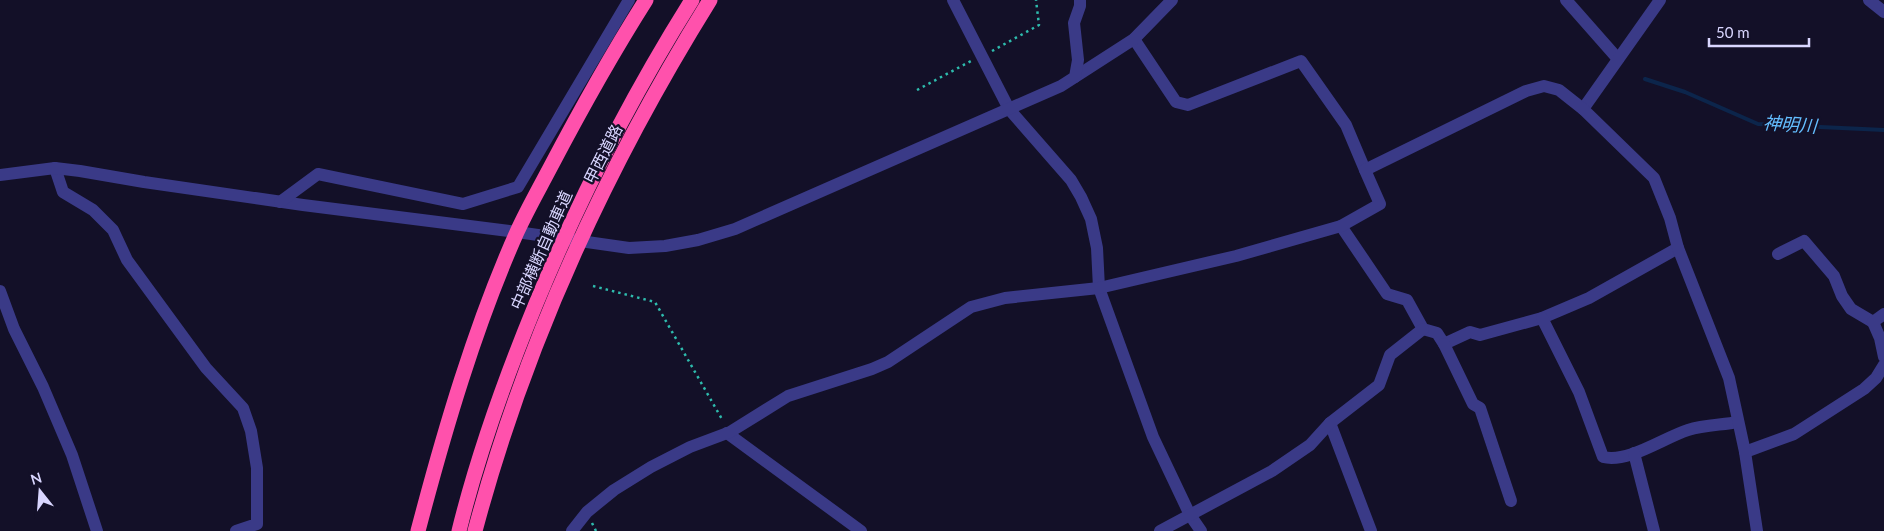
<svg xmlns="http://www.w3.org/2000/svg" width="1884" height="531" font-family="Lato,'Noto Sans JP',sans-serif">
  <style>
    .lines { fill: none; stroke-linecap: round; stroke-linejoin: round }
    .stream { stroke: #0c254b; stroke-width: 4 }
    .path { stroke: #2ebbad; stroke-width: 2.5; stroke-dasharray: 2.5 4; stroke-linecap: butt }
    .minor { stroke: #3a3a87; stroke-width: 12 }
    .highway { stroke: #ff51ac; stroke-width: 15 }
    .highway-bridge { stroke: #ff51ac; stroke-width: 15 }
    .labels { text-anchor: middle; stroke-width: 4.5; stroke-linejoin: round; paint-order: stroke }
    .street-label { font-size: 16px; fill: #d9d6ff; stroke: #131028 }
    .water-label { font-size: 18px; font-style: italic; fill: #64beff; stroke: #131028 }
  </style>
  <rect width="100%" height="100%" fill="#131028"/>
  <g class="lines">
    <path class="stream" d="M1645,79L1685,92L1758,124L1884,130"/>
    <g class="path">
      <path d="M992,51L1039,25L1036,0"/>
      <path d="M917,90L971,61"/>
      <path d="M593,286L655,302L723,421"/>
      <path d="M592,523L596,531"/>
    </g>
    <g class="minor">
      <path d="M953,0L1009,109L1071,180L1081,197L1091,219L1097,248L1099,288L1153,437L1190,515L1201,531"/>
      <path d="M1566,0L1618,59"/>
      <path d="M1869,0L1884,12"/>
      <path d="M1134,39L1176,102L1188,105L1301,61L1346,125L1365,170"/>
      <path d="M1075,77L1134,39L1172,0"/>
      <path d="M1583,109L1660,0"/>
      <path d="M55,168L63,192L93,210L113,230L127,260L206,368L243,408L251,431L257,468V524L236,531"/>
      <path d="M0,175L55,168L80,171L144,182L303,205L517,232L629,248L665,246L698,240L735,229L1061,86L1075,77L1078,60L1074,23L1080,6V0"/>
      <path d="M280,202L318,174L463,204L518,187L629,0"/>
      <path d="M1341,226L1387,294L1407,300L1423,329L1437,333L1444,344L1470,332L1480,335L1542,318L1589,298L1678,248"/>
      <path d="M1778,254L1804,241L1834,276L1842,296L1851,309L1873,322"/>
      <path d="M0,291L14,329L43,387L72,455L97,531"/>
      <path d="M1884,314L1873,322L1880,338L1884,357"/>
      <path d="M1542,318L1579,392L1603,457C1629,463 1663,438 1688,430C1704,425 1722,425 1738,422"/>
      <path d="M1444,344L1473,404L1480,408L1511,501"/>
      <path d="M1330,423L1371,531"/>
      <path d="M727,433L861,531"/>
      <path d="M1745,452L1794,434L1864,389L1876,378L1884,365"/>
      <path d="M1634,453L1654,531"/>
      <path d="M572,531L587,512L614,490L651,467L690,447L730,432L788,396L872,369L888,362L971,307L1005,298L1099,288L1236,256L1341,226L1380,204L1365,170L1526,91L1544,86L1559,90L1583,109L1654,178L1670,218L1678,248L1729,378L1745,452L1757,531"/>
      <path d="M1160,531L1272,471L1310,445L1330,423L1379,385L1390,355L1423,329"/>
    </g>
    <g class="highway">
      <path d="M418,531C444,432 475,326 517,232C527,210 539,189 550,168C580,111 611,55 646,0"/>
      <path d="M475,531C525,343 608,164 710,0"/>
    </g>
    <path class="highway-bridge" d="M459,531C478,454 505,379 535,306C579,199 631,97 692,0"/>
  </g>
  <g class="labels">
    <g class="street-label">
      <text transform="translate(603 154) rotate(-63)" y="6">甲西道路</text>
      <text transform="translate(541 250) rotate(-66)" y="6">中部横断自動車道</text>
    </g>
    <g class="water-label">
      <text transform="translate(1790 125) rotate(4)" y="6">神明川</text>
    </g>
  </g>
  <g transform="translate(40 491) rotate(343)" stroke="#131028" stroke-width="4" paint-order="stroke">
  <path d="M0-4L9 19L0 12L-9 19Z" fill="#d9d6ff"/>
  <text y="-8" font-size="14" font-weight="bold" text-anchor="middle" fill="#d9d6ff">N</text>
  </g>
  <path d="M1709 38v8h100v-8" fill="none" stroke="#d9d6ff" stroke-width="2.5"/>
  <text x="1716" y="38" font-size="15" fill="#d9d6ff" stroke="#131028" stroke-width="4" paint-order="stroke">50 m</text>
</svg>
